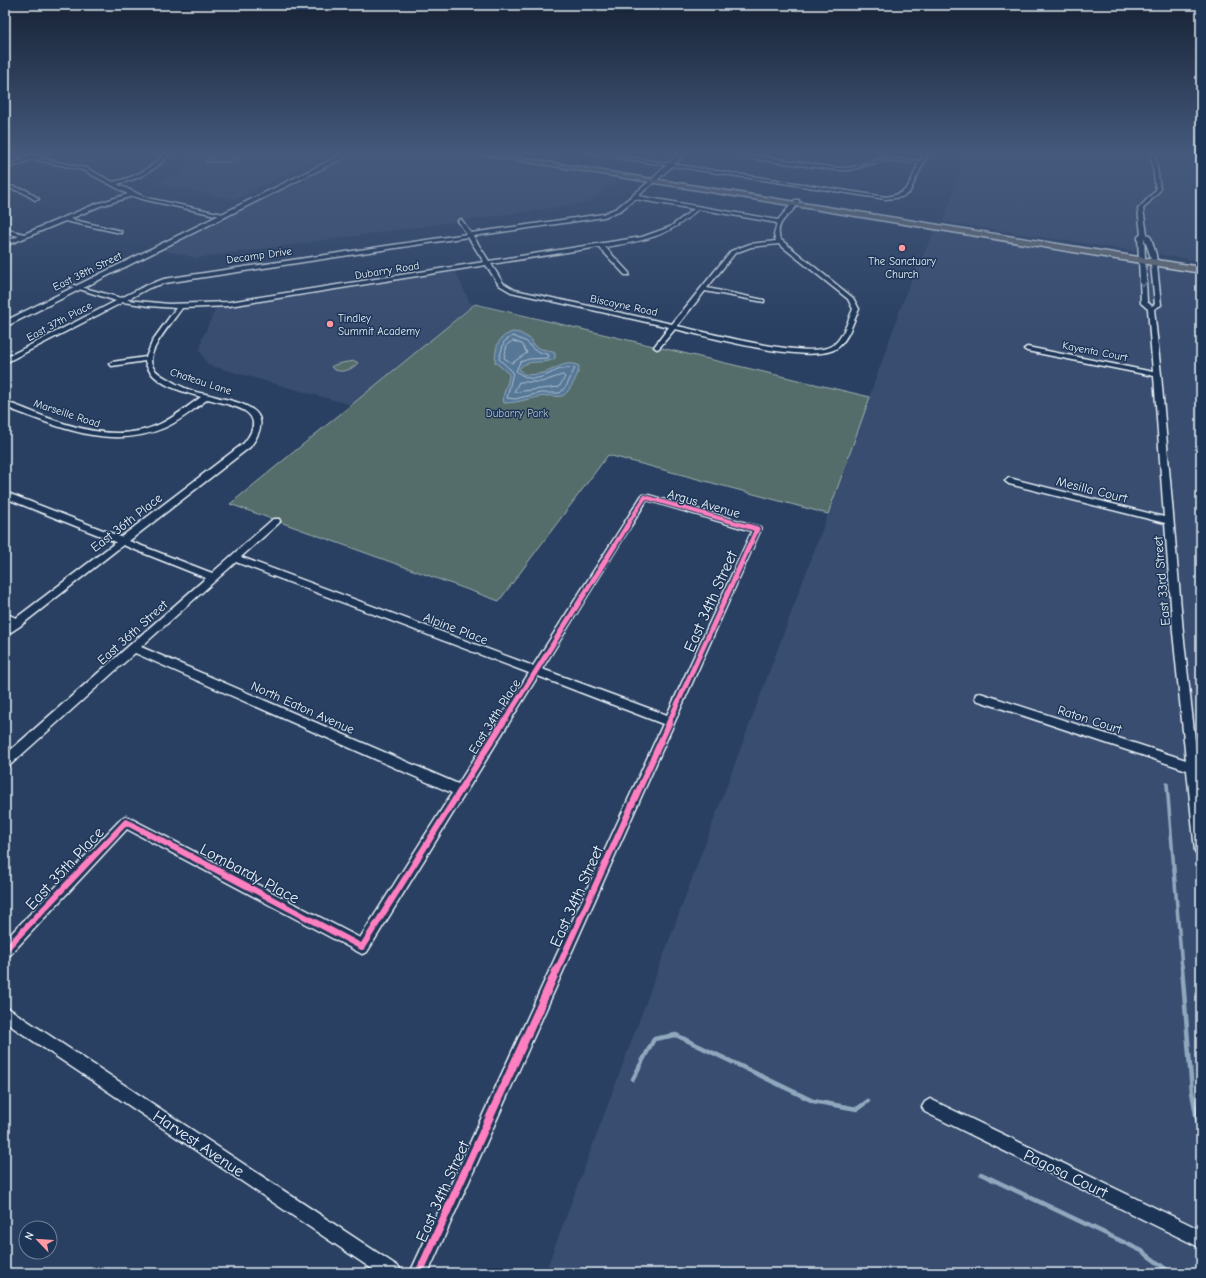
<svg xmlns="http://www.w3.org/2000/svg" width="1206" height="1278" font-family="'Comic Neue',sans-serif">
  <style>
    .built { fill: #394d70 }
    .green { fill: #546d6a; stroke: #9eafb1 }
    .water { fill: #567796; stroke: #90a8bd }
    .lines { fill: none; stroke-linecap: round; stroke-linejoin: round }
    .shore { stroke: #aec0d1; stroke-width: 1 }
    .stream-far1 { stroke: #90a8bd; stroke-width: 3.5 }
    .stream { stroke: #90a8bd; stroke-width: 4.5 }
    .building { fill: #5c6c90; stroke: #e8f1f8 }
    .street-casing { stroke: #e8f1f8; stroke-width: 3 }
    .secondary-casing { stroke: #e8f1f8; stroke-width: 3 }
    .primary-casing { stroke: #e8f1f8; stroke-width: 3 }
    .street { fill: #1d3557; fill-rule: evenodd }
    .secondary { fill: #1d3557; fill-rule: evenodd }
    .primary { fill: #6a7074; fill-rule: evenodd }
    .cycleway-far3-casing { stroke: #1d3557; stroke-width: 6 }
    .cycleway-far2-casing { stroke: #1d3557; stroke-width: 8 }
    .cycleway-far1-casing { stroke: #1d3557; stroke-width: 8 }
    .cycleway-casing { stroke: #1d3557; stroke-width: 10 }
    .cycleway-far3 { stroke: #ff80c0; stroke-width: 4 }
    .cycleway-far2 { stroke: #ff80c0; stroke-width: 5 }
    .cycleway-far1 { stroke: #ff80c0; stroke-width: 6 }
    .cycleway { stroke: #ff80c0; stroke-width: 8 }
    .oneway { stroke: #64778f }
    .poi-dot { fill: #ff9aa2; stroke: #1d3557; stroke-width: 1.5 }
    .labels { text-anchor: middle; stroke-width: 3; stroke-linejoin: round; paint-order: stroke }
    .far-street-label { font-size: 11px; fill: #e8f1f8; stroke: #1d3557 }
    .far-poi-label { font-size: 11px; fill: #e8f1f8; stroke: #1d3557 }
    .far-park-label { font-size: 11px; fill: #b4c3c6; stroke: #1d3557 }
    .street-label { font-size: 13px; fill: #e8f1f8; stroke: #1d3557 }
    .near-street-label { font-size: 16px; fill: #e8f1f8; stroke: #1d3557 }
  </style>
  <rect width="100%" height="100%" fill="#2a4062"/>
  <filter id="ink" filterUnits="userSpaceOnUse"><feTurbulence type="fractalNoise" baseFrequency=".025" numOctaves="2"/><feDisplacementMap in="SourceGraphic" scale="8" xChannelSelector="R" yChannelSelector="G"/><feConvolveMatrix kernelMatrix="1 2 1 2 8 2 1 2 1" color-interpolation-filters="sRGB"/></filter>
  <g filter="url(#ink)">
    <g class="built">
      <path d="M198,153H330L236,199L157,184L182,172Z"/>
      <path d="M356,153H460L618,179L587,203L197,258L164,250L252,204Z"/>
      <path d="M505,153H555L563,162H560Z"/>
      <path d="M966,153H1201V261L943,222Z"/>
      <path d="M935,230L1201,272V1273H545L828,514L907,290Z"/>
      <path d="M455,271L470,303L475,304L351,405L208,365L200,351L202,339L216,308Z"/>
    </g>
    <g class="green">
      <path d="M475,304L870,397L828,514L608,455L499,601L230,504Z"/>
      <path d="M355,361L358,363C352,370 339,375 331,367C336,363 349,362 355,361Z"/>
    </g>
    <path class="water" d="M513,332L520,333L532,340V344C538,350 547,349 555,353V358C545,366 528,357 519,369L523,374C530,375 536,375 543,373C556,370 565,359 579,366C580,372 570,391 564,395C559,398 553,395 546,396C532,397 519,403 504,403C501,392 509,385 509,374L495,362C496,346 497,337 513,332Z"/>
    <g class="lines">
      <g class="shore">
        <path d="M513,336L527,342L534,350L549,355L548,358L529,359L520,362L516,371C539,391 552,364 575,368L567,385L560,393H540L515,399L507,398L513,372L499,359L504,342Z"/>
        <path d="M513,341L522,344L527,353L512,363L504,358L507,345Z"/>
        <path d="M563,375L565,377L559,387L514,392L519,382H541Z"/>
      </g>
      <path class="stream-far1" d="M1167,784L1182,968"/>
      <g class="stream">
        <path d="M1182,967L1192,1092L1201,1142"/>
        <path d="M633,1079L654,1039L676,1035L813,1101L857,1109L868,1101"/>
        <path d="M981,1174L1142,1251L1171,1273"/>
      </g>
    </g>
    <path class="building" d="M212,153H242L236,162H205Z"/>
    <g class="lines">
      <defs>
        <g id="street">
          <path d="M8,153C16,153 24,157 32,156C38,156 43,153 49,153L38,158L86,168L113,182C135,177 150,170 165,153H170C155,171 139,179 117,184L147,198L228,215L225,217L146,200L133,196L100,206L70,219L121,231V233L65,221L5,246V242L19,236L5,233V229L24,234L96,204L128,194L83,170L33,159L5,169V166L28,158Z"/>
          <path d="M588,153H601L886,197C911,193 909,184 919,163L885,160L849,170H836L755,159L740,153L836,168H849L885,158L920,161L924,153H928L909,193L901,197L886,199Z"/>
          <path d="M1151,153H1155L1160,190L1143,209L1147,234L1151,238L1156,255L1161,305L1154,309L1161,375L1183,632L1201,795V857L1197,855L1195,851L1187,770L976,700L975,697L976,694L980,693L1186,760L1173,632L1165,523L1009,484L1005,481L1009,478L1164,517L1154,376L1027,351L1024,349L1027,347L1153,372L1148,309L1141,303L1138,237L1141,234L1138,209L1156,190ZM1144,237L1150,255L1155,304L1152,306L1147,302Z"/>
          <path d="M650,181L654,182L638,196L778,220L795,200H799C796,214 773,219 780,239L853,298L859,309C853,322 848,340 837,348C812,366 706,336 675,329L659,348L657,349L654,347L669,327L511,292L499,285L486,265L229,306L182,308C174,320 151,346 151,360C151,369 159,374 166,378C177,385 192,392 205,394C212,395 218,398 225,399C255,406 273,417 250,447L129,541L212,573L273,519H279L280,521L279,523L241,557L533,666L642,495H648L760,527L761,529L428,1273H410L663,724L538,676L367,952L362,954L127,829L10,955L5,957V940L122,818L126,816L360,938L452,793L135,653L9,766L5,767V755L206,578L123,545L20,626L5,636V627L9,623L5,621V613L16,618L116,542L5,498V492L121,537L244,443C271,410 232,406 208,399C194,409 180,421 164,428C110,451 56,426 5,407V402C20,406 34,413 48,418C84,431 123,441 160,424C175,417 188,406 201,397C181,391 151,384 145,361L112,366L109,364L112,362L146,357L153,340L176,308L149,306L123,302L7,362L5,363V358L116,301L70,286V284L121,298L145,286L164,279L467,234L458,221L461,219L471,233L603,214L617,208ZM635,199L694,209L670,227L642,237L489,261L473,236L604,217L621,210ZM698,209L777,223L774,235L776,241L750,244L731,251L672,324L515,290L503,283L491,264L599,247L625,275H629V273L605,247C643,241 669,237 698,209ZM468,237L484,262L229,302L169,304L127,300L149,288L165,283ZM779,244L848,299L853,309C848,320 843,339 832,346C807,360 708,332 677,326L705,291L764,302V300L707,288L735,253L751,247ZM647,500L752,531L667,715L542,669ZM236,562L529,673L458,784L141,647Z"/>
          <path d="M5,185L26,190L39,199L35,200L22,192L5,187Z"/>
          <path d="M5,1006L399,1267L402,1273H378L5,1022Z"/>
          <path d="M930,1099L1201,1230V1248L925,1112L922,1107L925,1102Z"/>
        </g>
        <g id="secondary">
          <path d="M345,153H353L5,327V321Z"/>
          <path d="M679,153H686L654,183H650V181Z"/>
        </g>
        <path id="primary" d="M474,153H491L1201,267V273Z"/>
      </defs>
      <use href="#street" class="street-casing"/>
      <use href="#secondary" class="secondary-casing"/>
      <use href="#primary" class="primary-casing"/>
      <use href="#street" class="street"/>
      <use href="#secondary" class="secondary"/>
      <use href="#primary" class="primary"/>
      <defs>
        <path id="cycleway-far3" d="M626,527L645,497L750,527"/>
        <g id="cycleway-far2">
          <path d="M504,722L627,526"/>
          <path d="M669,722L757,529L747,526"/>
        </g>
        <g id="cycleway-far1">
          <path d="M5,950L126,822L362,947L504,721"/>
          <path d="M558,968L670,721"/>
        </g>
        <path id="cycleway" d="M419,1273L558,967"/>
      </defs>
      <use href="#cycleway-far3" class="cycleway-far3-casing"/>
      <use href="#cycleway-far2" class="cycleway-far2-casing"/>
      <use href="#cycleway-far1" class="cycleway-far1-casing"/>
      <use href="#cycleway" class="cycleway-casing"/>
      <use href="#cycleway-far3" class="cycleway-far3"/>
      <use href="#cycleway-far2" class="cycleway-far2"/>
      <use href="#cycleway-far1" class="cycleway-far1"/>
      <use href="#cycleway" class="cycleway"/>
    </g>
    <defs><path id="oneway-chevron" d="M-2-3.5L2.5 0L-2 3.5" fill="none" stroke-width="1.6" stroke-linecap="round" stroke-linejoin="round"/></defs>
    <use class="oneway" href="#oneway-chevron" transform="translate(1143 284) rotate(86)"/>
  </g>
  <linearGradient id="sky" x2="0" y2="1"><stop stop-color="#172336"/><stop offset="0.46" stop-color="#44597c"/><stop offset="1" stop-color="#44597c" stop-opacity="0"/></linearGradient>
  <rect width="1206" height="332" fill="url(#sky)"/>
  <g class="poi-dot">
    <circle cx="902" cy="248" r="4"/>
    <circle cx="330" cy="324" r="4"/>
  </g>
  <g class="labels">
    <g class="far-street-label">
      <text transform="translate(259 255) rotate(-8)" y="4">Decamp Drive</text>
      <text transform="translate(387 270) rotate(-9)" y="4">Dubarry Road</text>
      <text transform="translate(87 271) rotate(-26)" y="4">East 38th Street</text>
      <text transform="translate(624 305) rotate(12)" y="4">Biscayne Road</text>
      <text transform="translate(59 321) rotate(-28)" y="4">East 37th Place</text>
      <text transform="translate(1095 351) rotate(11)" y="4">Kayenta Court</text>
      <text transform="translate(201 381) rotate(18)" y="4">Chateau Lane</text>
      <text transform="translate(67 413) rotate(18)" y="4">Marseille Road</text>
    </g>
    <g class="far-poi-label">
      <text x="902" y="265">The Sanctuary<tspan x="902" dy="13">Church</tspan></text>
      <text x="338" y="322" text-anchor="start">Tindley<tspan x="338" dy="13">Summit Academy</tspan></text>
    </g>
    <g class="far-park-label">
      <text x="517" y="417">Dubarry Park</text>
    </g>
    <g class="street-label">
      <text transform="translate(1092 489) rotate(14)" y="5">Mesilla Court</text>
      <text transform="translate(704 503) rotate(16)" y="5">Argus Avenue</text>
      <text transform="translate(126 522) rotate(-38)" y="5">East 36th Place</text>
      <text transform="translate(1161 581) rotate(-95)" y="5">East 33rd Street</text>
      <text transform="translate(456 628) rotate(21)" y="5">Alpine Place</text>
      <text transform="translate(132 632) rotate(-42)" y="5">East 36th Street</text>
      <text transform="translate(303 707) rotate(24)" y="5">North Eaton Avenue</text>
      <text transform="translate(494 716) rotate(-58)" y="5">East 34th Place</text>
      <text transform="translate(1090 719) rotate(18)" y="5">Raton Court</text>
    </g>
    <g class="near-street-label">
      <text transform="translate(710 601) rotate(-66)" y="6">East 34th Street</text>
      <text transform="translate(64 868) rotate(-47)" y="6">East 35th Place</text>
      <text transform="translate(250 873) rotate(28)" y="6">Lombardy Place</text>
      <text transform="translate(576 896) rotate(-66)" y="6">East 34th Street</text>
      <text transform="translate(199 1143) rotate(34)" y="6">Harvest Avenue</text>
      <text transform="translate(1066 1173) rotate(26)" y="6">Pagosa Court</text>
      <text transform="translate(442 1191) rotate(-66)" y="6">East 34th Street</text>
    </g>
  </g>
  <rect width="1206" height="1278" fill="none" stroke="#1d3557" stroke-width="20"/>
  <rect x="10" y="10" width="1186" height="1258" fill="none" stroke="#e8f1f8" stroke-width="1.5" filter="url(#ink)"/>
  <g transform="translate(38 1240) rotate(295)"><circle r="19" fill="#1d3557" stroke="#6e8097"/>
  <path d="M0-3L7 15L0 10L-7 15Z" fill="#ff9aa2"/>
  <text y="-6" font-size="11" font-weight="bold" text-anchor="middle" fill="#e8f1f8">N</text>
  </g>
</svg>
